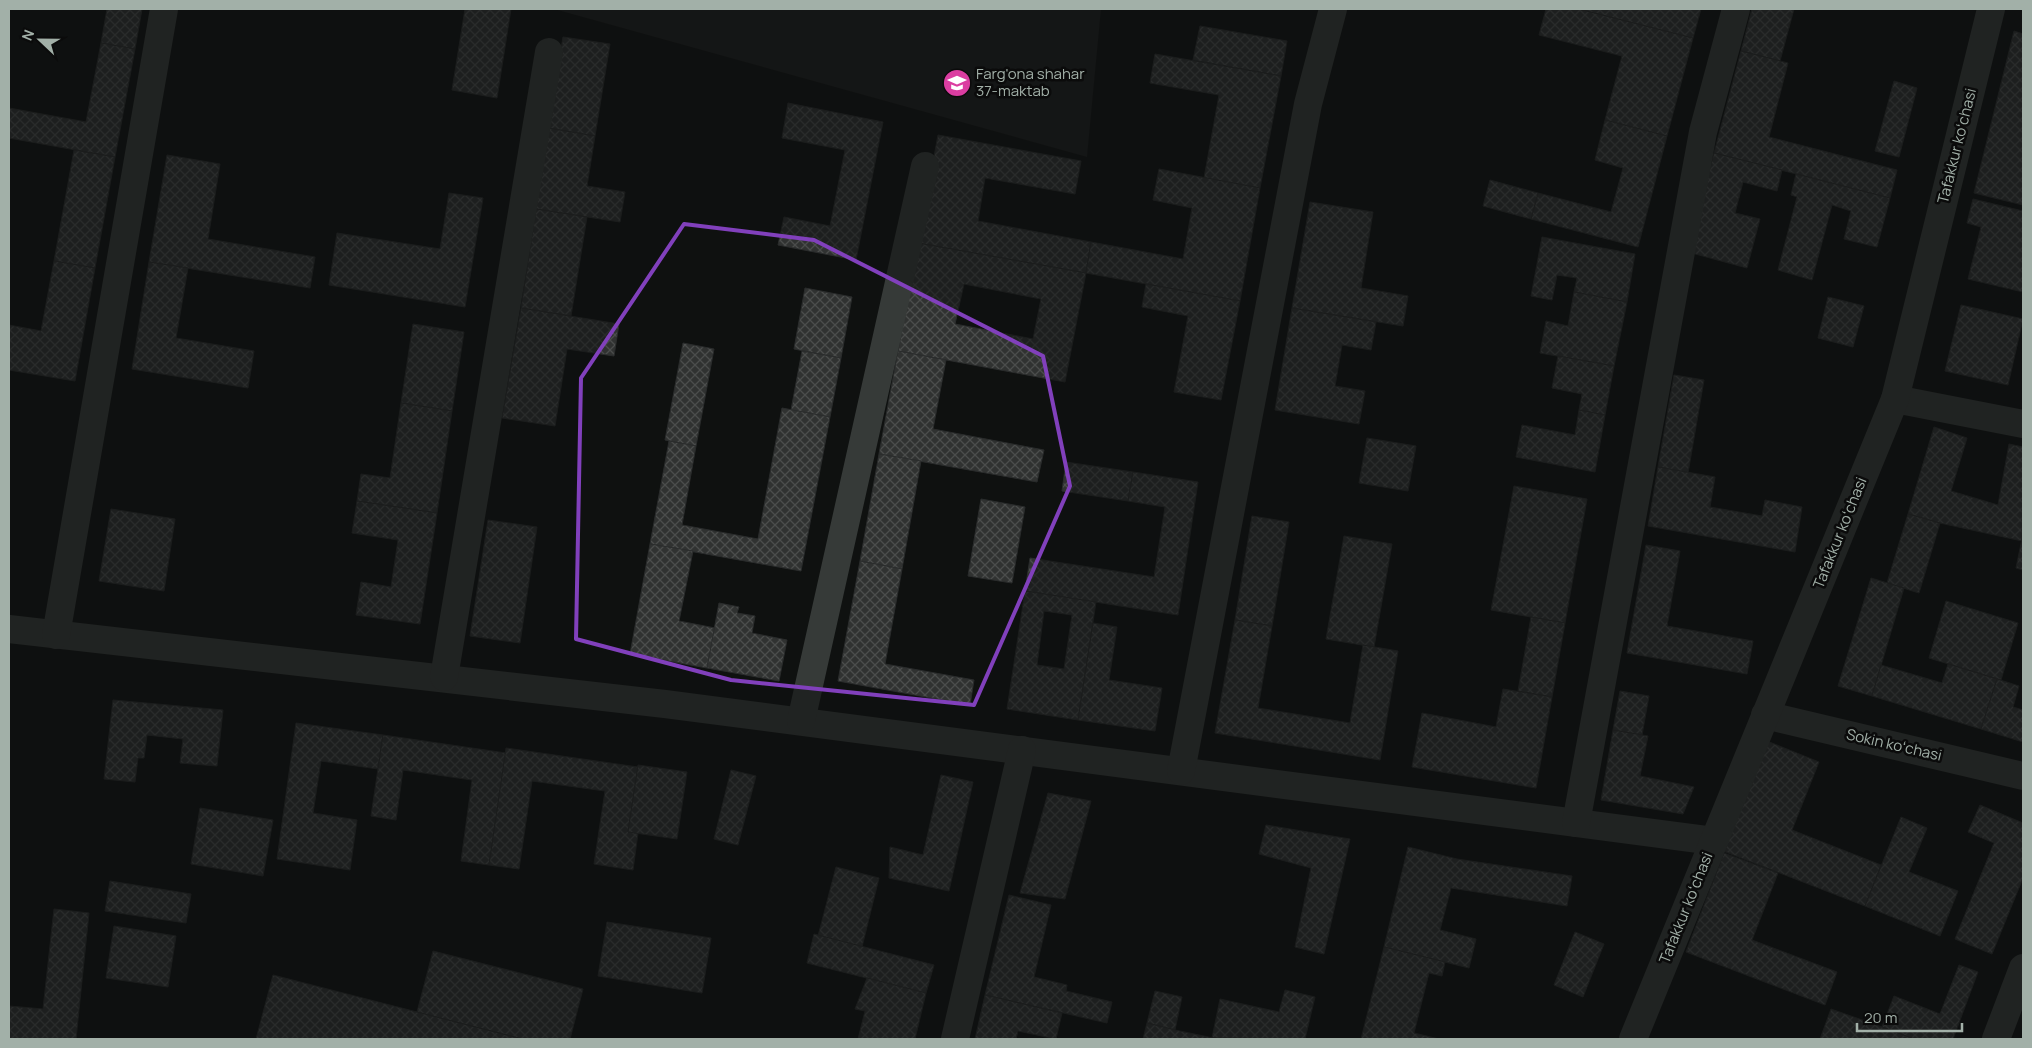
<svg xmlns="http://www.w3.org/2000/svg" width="2032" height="1048" font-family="Manrope,sans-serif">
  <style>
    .built { fill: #1c1d1d }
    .building { fill: url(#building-cross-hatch); stroke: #2a2c2c; fill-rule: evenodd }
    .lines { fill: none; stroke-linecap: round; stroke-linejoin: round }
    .minor { stroke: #363a38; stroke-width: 28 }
    .marked { fill: none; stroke: #8140bc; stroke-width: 4; stroke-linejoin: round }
    .labels { text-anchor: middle; stroke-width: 5; stroke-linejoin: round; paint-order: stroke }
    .poi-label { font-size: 15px; fill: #a2b0a8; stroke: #0b0b0b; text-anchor: start }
    .street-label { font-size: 15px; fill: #a2b0a8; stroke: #0b0b0b }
  </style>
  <defs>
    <pattern id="building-cross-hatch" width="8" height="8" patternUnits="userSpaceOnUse" patternTransform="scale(1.25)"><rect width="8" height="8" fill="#303231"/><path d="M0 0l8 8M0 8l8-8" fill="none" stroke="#4b4d4c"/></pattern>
  </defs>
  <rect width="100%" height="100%" fill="#0f1110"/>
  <path class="built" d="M554,9H1101L1087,157Z"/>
  <g class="building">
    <path d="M107,9H142L135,49L101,43Z"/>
    <path d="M465,9H511L497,98L452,90Z"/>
    <path d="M1546,9H1579L1693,38L1667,136L1605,120L1622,56L1539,35Z"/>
    <path d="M1579,9H1701L1693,38Z"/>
    <path d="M1752,9H1794L1780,61L1741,51Z"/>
    <path d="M1200,26L1287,41L1281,76L1193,60Z"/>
    <path d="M2014,31L2023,34V205L1974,193Z"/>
    <path d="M563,37L610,44L595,136L548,128Z"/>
    <path d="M101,43L135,49L115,157L9,138V108L86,122Z"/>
    <path d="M1741,51L1788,63L1769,137L1897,170L1890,198L1714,153Z"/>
    <path d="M1155,54L1281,76L1260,188L1204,178L1219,95L1150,83Z"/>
    <path d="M1894,81L1917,88L1899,157L1875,151Z"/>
    <path d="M788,103L883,122L856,260L778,245L784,217L830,226L845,150L782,138Z"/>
    <path d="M1605,120L1667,136L1638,247L1531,219L1538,193L1611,212L1623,168L1595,160Z"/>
    <path d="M548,128L595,136L587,186L625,192L620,222L536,209Z"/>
    <path d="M938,135L1081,161L1075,194L985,178L978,221L1091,242L1086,273L918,243Z"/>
    <path d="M74,150L115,157L95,268L54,261Z"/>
    <path d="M1714,153L1782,170L1777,191L1743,182L1735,213L1760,219L1747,268L1688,252Z"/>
    <path d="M167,155L220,164L208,239L315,257L310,288L149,262Z"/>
    <path d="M1159,169L1260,188L1240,301L1086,273L1091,242L1183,259L1192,208L1153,200Z"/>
    <path d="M1796,174L1890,198L1877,247L1844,239L1851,211L1832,205L1812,280L1778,270L1797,197L1791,195Z"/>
    <path d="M1490,180L1538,193L1531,219L1483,206Z"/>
    <path d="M449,193L483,198L465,307L329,285L337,233L440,249Z"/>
    <path d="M1973,199L2023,211V292L1968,279L1981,227L1967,223Z"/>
    <path d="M1310,202L1373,212L1361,288L1408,296L1403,326L1292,308Z"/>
    <path d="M536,209L587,217L571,316L521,308Z"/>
    <path d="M1542,237L1635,254L1627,302L1574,292L1577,278L1557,275L1552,300L1531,296Z"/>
    <path d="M918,243L1086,273L1065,382L898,351ZM964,284L1041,299L1033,339L955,324Z"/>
    <path d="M54,261L95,268L75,381L9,370V325L41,331Z"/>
    <path d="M149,262L188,268L176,338L254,351L248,388L132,369Z"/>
    <path d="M1146,284L1240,301L1221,400L1174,392L1188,316L1142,307Z"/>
    <path d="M805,288L852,297L841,358L794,349Z"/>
    <path d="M1574,292L1627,302L1614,366L1540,353L1546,321L1568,326Z"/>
    <path d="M1828,297L1864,306L1853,347L1818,338Z"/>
    <path d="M1961,305L2023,319L2008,385L1945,371Z"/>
    <path d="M521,308L619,324L614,356L567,349L555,426L502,418Z"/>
    <path d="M1292,308L1376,322L1371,350L1342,345L1335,386L1365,391L1359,424L1275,410Z"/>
    <path d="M413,324L464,332L452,411L401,403Z"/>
    <path d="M683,343L714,349L696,446L665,440Z"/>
    <path d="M802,351L841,358L830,417L791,410Z"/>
    <path d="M898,351L946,360L933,429L1044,450L1037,482L879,454Z"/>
    <path d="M1558,356L1614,366L1605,415L1579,410L1582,394L1552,388Z"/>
    <path d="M1674,375L1704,380L1688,473L1658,467Z"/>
    <path d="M401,403L452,411L437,513L357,501L361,474L390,478Z"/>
    <path d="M782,408L830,417L801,571L650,544L669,441L696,446L682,525L758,539Z"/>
    <path d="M1579,410L1605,415L1595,472L1516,457L1522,425L1575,435Z"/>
    <path d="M1934,427L1967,438L1951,491L1998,505L2009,444L2023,447L2022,541L1940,523L1908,514Z"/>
    <path d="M1367,438L1416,446L1408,491L1359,483Z"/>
    <path d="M879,454L921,461L902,569L860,561Z"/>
    <path d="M1066,462L1133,472L1128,501L1062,491Z"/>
    <path d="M1658,467L1715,477L1710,507L1762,516L1765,500L1802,507L1795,552L1648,526Z"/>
    <path d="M1133,472L1198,482L1178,615L1025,591L1030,558L1154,577L1165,507L1128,501Z"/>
    <path d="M1514,486L1587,499L1565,623L1491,610Z"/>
    <path d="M981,499L1025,507L1012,583L968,576Z"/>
    <path d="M357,501L437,513L420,624L356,615L361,582L391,587L398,540L352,533Z"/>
    <path d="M111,509L175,519L164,591L99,581Z"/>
    <path d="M1908,514L1940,523L1919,593L1887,583Z"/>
    <path d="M1252,516L1289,522L1272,626L1235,620Z"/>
    <path d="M488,520L537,527L520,643L470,636Z"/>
    <path d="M2023,534V570L2016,568Z"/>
    <path d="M1344,536L1392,544L1374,647L1326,639Z"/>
    <path d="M650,544L693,551L679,621L715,628L707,668L630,654Z"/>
    <path d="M1646,545L1680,551L1667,626L1753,641L1747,674L1627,653Z"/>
    <path d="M860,561L902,569L885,664L974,680L970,705L838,681Z"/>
    <path d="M1871,578L1904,588L1872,696L1838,686Z"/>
    <path d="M1025,591L1096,602L1078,720L1007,709ZM1044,611L1072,615L1064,669L1037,665Z"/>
    <path d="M1946,601L2018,623L2001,680L1929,658Z"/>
    <path d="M719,603L739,607L737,613L755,616L752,633L787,640L779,681L707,668Z"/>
    <path d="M1531,617L1565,623L1552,697L1518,691Z"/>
    <path d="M1235,620L1272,626L1258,708L1350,723L1363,645L1398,651L1380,760L1215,733Z"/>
    <path d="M1093,623L1117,627L1109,680L1162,688L1155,731L1078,720Z"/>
    <path d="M1948,664L1997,679L1981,729L1872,696L1881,665L1942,683Z"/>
    <path d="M1997,679L2019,686L2013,707L2023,710V742L1981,729Z"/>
    <path d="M1503,689L1552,697L1536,788L1412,767L1422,713L1496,727Z"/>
    <path d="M1620,691L1649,696L1642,735L1613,730Z"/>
    <path d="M113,700L223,710L217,766L180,763L183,739L147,735L144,758H138L135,782L104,779Z"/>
    <path d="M296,723L383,735L378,769L321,761L313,813L357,820L350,870L277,859Z"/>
    <path d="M1613,730L1648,736L1640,776L1694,787L1683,814L1601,800Z"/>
    <path d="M383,735L506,753L489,865L461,861L472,780L403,770L396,820L371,816Z"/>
    <path d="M1767,741L1819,762L1792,830L1881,865L1865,906L1723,851Z"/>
    <path d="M506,748L638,767L628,832L638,833L633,870L594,864L605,791L532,781L519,869L489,865Z"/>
    <path d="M638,765L687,772L677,839L628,832Z"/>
    <path d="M731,770L756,776L738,845L714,839Z"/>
    <path d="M941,775L973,782L949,891L889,878L890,847L923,855Z"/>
    <path d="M1048,793L1091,801L1065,899L1020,893Z"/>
    <path d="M1980,805L2023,823V878L1992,954L1955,939L1994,843L1968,832Z"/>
    <path d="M200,808L273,820L263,876L191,864Z"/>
    <path d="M1901,817L1927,828L1909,872L1958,891L1940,936L1865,906Z"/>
    <path d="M1266,825L1350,839L1324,954L1295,947L1311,868L1259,854Z"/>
    <path d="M1408,847L1457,859L1572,876L1567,906L1451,888L1440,930L1476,939L1469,968L1384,947Z"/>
    <path d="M1724,853L1778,873L1752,940L1837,972L1825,1005L1686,952Z"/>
    <path d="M836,867L879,878L862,947L818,936Z"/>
    <path d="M110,881L191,894L186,923L105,911Z"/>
    <path d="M1009,895L1051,905L1034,977L1067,985L1066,991L1112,1002L1107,1023L985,995Z"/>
    <path d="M54,909L89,913L76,1039H9V1006L43,1009Z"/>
    <path d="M607,922L711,938L702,993L598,976Z"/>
    <path d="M114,926L176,936L168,987L106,978Z"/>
    <path d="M1575,932L1604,944L1583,997L1554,985Z"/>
    <path d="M814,934L934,965L926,993L807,963Z"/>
    <path d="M1384,947L1445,962L1442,976L1429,973L1414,1033L1439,1039H1361Z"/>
    <path d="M433,951L583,989L570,1039H522L417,1012Z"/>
    <path d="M1959,965L1978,972L1953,1039H1914L1882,1027L1894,996L1940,1014Z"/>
    <path d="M273,975L417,1012L522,1039H256Z"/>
    <path d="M867,978L926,993L915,1039H858L865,1011L855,1009Z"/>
    <path d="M1285,990L1315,997L1305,1039L1212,1038L1220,999L1279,1012Z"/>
    <path d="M1155,991L1182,997L1175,1030L1147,1023Z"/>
    <path d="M985,995L1062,1013L1056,1039L1018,1031L1016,1039H975Z"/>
    <path d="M1831,1009L1882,1027L1914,1039H1820Z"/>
    <path d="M1147,1023L1175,1030L1218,1039H1143Z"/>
  </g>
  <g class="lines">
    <g class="minor">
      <path d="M1895,399L2023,424"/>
      <path d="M9,629L665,704L1714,841"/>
      <path d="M56,635L164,9"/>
      <path d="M444,677L549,52"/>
      <path d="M1765,715L2023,776"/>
      <path d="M801,721L925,166"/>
      <path d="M1181,771L1308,104L1333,9"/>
      <path d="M1576,823L1703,132L1736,9"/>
      <path d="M955,1039L1022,750"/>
      <path d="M1633,1039L1895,399L1991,9"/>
      <path d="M1996,1039L2023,968"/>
    </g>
  </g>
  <path d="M0 0H2032V1048H0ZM684,224L814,240L1043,356L1070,486L974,705L731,680L576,639L581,378Z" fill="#0f1110" fill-opacity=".55" fill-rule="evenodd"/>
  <path class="marked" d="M684,224L814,240L1043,356L1070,486L974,705L731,680L576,639L581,378Z"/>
  <defs>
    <symbol id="school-disc" viewBox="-11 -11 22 22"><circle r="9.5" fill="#db3da1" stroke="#0b0b0b"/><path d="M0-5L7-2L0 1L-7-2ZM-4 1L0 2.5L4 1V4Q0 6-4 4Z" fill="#fff"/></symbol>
  </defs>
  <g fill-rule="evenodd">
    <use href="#school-disc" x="941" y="67" width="32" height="32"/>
  </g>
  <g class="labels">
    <g class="poi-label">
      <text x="976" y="79">Farg'ona shahar<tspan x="976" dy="17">37-maktab</tspan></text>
    </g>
    <g class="street-label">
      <text transform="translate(1957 146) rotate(-76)" y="5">Tafakkur koʻchasi</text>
      <text transform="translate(1840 533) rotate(-68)" y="5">Tafakkur koʻchasi</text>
      <text transform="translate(1894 745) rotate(13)" y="5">Sokin koʻchasi</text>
      <text transform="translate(1686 908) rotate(-68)" y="5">Tafakkur koʻchasi</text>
    </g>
  </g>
  <rect width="2032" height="1048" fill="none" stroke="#a2b0a8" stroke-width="20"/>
  <g transform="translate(40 40) rotate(292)" stroke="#0b0b0b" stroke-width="4" paint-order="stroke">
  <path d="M0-4L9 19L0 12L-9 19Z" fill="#a2b0a8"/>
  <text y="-8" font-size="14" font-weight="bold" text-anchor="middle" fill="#a2b0a8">N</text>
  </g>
  <path d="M1857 1023v8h105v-8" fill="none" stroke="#a2b0a8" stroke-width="2.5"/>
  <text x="1864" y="1023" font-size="15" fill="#a2b0a8" stroke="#0b0b0b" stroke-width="4" paint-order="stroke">20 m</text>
</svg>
